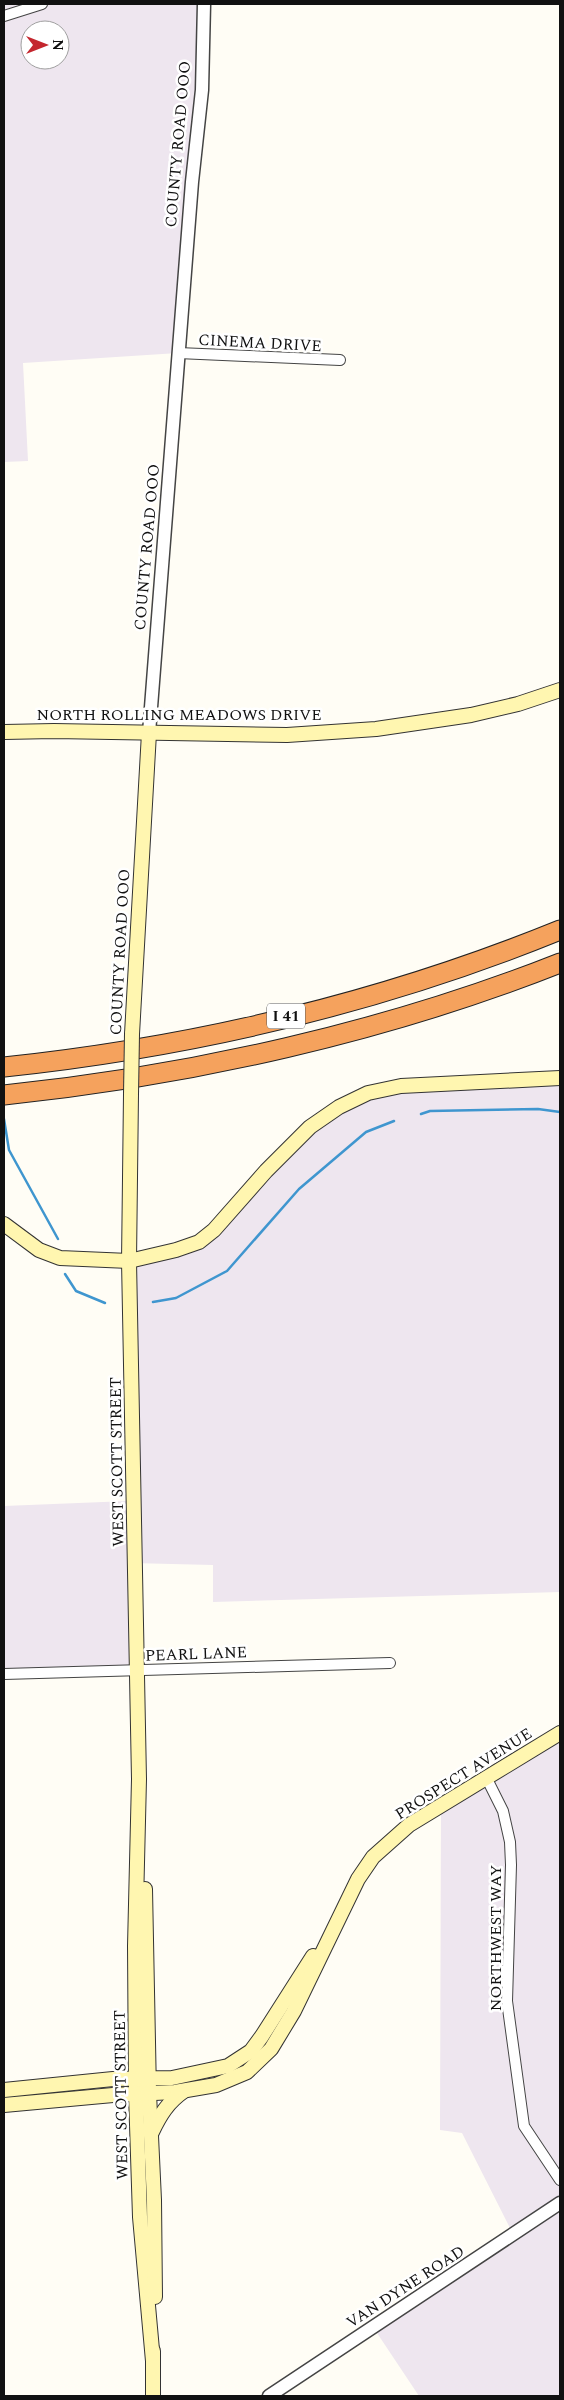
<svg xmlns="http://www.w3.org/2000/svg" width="564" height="2400" font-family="Spectral,serif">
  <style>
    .industrial { fill: #eee6ef; fill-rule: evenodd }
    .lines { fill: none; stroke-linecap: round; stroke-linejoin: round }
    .stream { stroke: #3f96cf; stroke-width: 2.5 }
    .minor-casing { stroke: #444; stroke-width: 12 }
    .tertiary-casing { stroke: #444; stroke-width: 15 }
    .secondary-casing { stroke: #333; stroke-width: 16 }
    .motorway-casing { stroke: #222; stroke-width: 21 }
    .minor { stroke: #fff; stroke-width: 10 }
    .tertiary { stroke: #fff; stroke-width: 12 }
    .secondary { stroke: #fff6b0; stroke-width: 14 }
    .motorway { stroke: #f5a25d; stroke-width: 19 }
    .secondary-bridge-casing { stroke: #333; stroke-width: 16; stroke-linecap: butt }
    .secondary-bridge { stroke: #fff6b0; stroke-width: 14 }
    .labels { text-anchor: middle; stroke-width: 5; stroke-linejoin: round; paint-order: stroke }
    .shield { fill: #fff; stroke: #585858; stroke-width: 1 }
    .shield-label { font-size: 15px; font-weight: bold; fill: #111 }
    .street-label { font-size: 16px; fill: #111; stroke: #fff }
  </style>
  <rect width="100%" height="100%" fill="#fffdf5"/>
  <g class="industrial">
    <path d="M4,4H204L178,353L23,363L28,461L4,462ZM30,30H60V60H30Z"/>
    <path d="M560,1078V1592L213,1602V1565L131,1563L137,1670L4,1674V1506L128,1501L129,1261L199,1242L294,1141L368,1093Z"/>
    <path d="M560,1733V2396H419L373,2327L513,2234L462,2133L440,2130L441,1806Z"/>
  </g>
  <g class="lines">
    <g class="stream">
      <path d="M421,1114L430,1111L538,1109L560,1112"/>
      <path d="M4,1119L9,1150L58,1239"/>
      <path d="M65,1274L76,1291L105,1303"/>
      <path d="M153,1302L176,1298L227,1271L299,1189L366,1132L394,1121"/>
    </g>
    <defs>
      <g id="minor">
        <path d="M4,16L42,4"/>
        <path d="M178,353L340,360"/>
        <path d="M4,1674L390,1663"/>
        <path d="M487,1779L503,1811L510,1842L511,1865L507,2001L524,2126L560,2180"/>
      </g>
      <g id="tertiary">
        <path d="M149,733L192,182L202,90L204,4"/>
        <path d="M269,2396L560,2203"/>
      </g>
      <g id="secondary">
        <path d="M4,732L54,731L287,735L376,729L471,715L518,704L560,690"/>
        <path d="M132,1034L149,733"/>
        <path d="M131,1094L129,1261L139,1779L135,1946L136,2094L140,2217L153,2361"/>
        <path d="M4,1224L39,1250L60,1258L129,1261L176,1250L199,1242L214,1230L266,1171L310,1127L339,1107L368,1093L401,1086L560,1078"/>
        <path d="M145,1889L149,2093L154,2200L155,2297"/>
        <path d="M4,2090L113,2079L172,2078L228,2066L251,2051L262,2036L313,1956"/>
        <path d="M4,2105L113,2095L175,2092L216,2085L247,2072L271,2049L294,2011L358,1879L373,1857L409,1825L560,1733"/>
        <path d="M152,2132C160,2115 168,2102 184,2091"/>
        <path d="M153,2351V2396"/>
      </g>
      <g id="motorway">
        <path d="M4,1067C193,1047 383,1002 560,930"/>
        <path d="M4,1095C189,1076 386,1032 560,963"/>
      </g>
    </defs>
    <use href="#minor" class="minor-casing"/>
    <use href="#tertiary" class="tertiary-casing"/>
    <use href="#secondary" class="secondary-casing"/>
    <use href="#motorway" class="motorway-casing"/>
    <use href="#minor" class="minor"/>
    <use href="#tertiary" class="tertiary"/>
    <use href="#secondary" class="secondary"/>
    <use href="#motorway" class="motorway"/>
    <defs>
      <path id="secondary-bridge" d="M131,1094L132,1034"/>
    </defs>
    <use href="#secondary-bridge" class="secondary-bridge-casing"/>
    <use href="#secondary-bridge" class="secondary-bridge"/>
  </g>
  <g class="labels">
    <rect class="shield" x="267" y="1003.5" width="38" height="25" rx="4"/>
    <g class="shield-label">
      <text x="286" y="1021">I 41</text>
    </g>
    <g class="street-label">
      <text transform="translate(177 144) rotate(-85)" y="6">COUNTY ROAD OOO</text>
      <text transform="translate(260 342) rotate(3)" y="6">CINEMA DRIVE</text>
      <text transform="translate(146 547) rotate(-85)" y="6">COUNTY ROAD OOO</text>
      <text x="179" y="720">NORTH ROLLING MEADOWS DRIVE</text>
      <text transform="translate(119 952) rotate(-87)" y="6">COUNTY ROAD OOO</text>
      <text transform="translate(116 1462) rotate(-91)" y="6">WEST SCOTT STREET</text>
      <text transform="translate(196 1653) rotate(-2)" y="6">PEARL LANE</text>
      <text transform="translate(463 1773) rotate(-32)" y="6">PROSPECT AVENUE</text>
      <text transform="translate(495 1938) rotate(-90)" y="6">NORTHWEST WAY</text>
      <text transform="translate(120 2095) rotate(-91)" y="6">WEST SCOTT STREET</text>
      <text transform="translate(405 2286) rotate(-33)" y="6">VAN DYNE ROAD</text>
    </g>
  </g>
  <rect width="564" height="2400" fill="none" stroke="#111111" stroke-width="10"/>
  <g transform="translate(45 45) rotate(90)"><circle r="24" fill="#ffffff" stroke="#a0a0a0"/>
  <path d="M0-4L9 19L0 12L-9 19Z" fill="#c4262e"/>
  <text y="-8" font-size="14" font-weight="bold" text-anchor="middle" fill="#111111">N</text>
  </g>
</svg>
